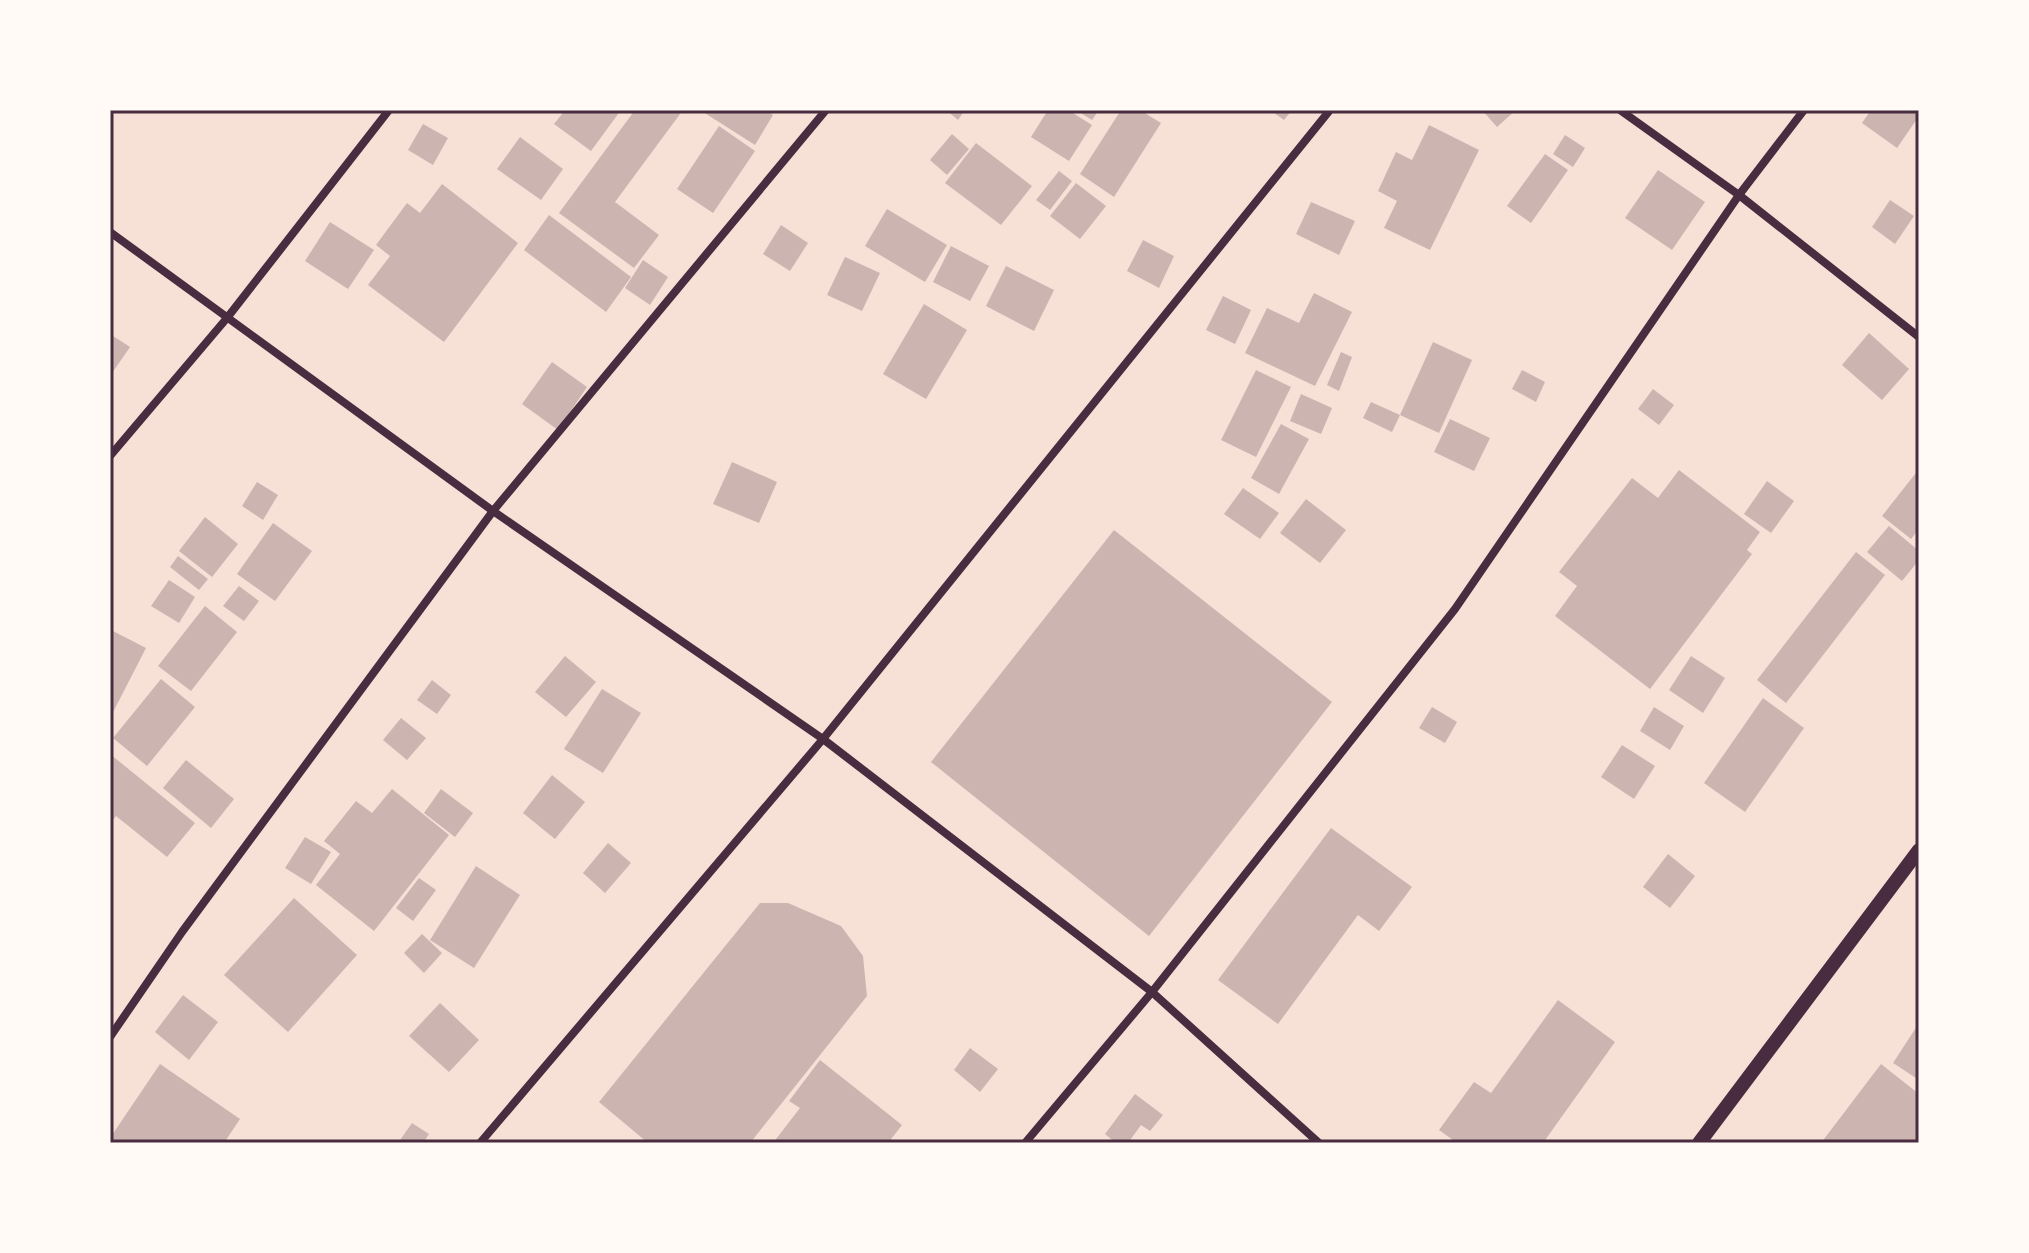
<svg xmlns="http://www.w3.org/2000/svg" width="2029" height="1253" font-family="'Noto Sans',sans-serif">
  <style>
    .building { fill: #ccb4b1 }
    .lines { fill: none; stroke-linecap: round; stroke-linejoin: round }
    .minor { stroke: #4a2c40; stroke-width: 8 }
    .tertiary { stroke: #4a2c40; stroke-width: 14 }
    .neatline { fill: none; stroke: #4a2c40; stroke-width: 3 }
  </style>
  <rect width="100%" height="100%" fill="#f7e1d7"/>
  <g class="building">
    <path d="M565,110H621L591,151L554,124Z"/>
    <path d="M635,110H683L615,202L659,235L634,268L559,213Z"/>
    <path d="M700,110H765L773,115L755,145Z"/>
    <path d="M946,110H965L958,120Z"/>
    <path d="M1048,110H1068L1092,125L1069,161L1031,137Z"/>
    <path d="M1076,110H1099L1092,120Z"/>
    <path d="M1121,110H1140L1161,123L1114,197L1080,174Z"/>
    <path d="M1270,110H1292L1284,120Z"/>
    <path d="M1482,110H1516L1497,127Z"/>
    <path d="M1871,110H1919V116L1897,148L1862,123Z"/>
    <path d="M423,124L448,138L433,165L408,150Z"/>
    <path d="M1429,125L1479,150L1430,250L1384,228L1397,201L1378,191L1396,152L1412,160Z"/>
    <path d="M719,126L755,151L713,213L677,189Z"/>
    <path d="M952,134L969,149L947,175L930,160Z"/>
    <path d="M1565,135L1585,148L1573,167L1553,154Z"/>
    <path d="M520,137L563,169L541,200L497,169Z"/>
    <path d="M976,143L1032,186L1001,225L945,183Z"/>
    <path d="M1545,154L1568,170L1531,223L1507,206Z"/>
    <path d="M1658,170L1705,202L1672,250L1625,218Z"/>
    <path d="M1059,171L1072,181L1050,210L1036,200Z"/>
    <path d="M1076,183L1106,206L1080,239L1050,216Z"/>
    <path d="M442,184L518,243L444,342L368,285L390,256L376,245L407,203L420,213Z"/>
    <path d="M1890,200L1914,216L1895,244L1872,227Z"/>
    <path d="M1311,202L1355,221L1339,255L1296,234Z"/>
    <path d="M887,209L947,245L925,282L865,246Z"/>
    <path d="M549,215L631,277L606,312L524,250Z"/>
    <path d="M330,222L374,250L348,289L305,261Z"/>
    <path d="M781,225L808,243L790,271L763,254Z"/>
    <path d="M1143,240L1174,256L1159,288L1127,271Z"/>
    <path d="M951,246L989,266L970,301L933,282Z"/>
    <path d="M845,257L880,273L862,311L827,295Z"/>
    <path d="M643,260L668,277L650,305L625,288Z"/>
    <path d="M1006,266L1054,290L1034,331L986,306Z"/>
    <path d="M1314,293L1352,312L1315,386L1245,353L1267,308L1299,323Z"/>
    <path d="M1223,296L1251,310L1235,344L1206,330Z"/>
    <path d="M924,304L967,330L926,399L883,374Z"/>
    <path d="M1869,333L1909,369L1882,400L1842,365Z"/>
    <path d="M110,334L130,347L110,376Z"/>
    <path d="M1433,342L1472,360L1439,433L1400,415Z"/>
    <path d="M1341,352L1352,357L1339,391L1327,385Z"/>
    <path d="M552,362L587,387L558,430L522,404Z"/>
    <path d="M1256,370L1291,387L1256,457L1221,440Z"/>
    <path d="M1522,370L1545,382L1536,402L1512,389Z"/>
    <path d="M1653,389L1674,405L1659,425L1638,409Z"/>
    <path d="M1301,394L1332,408L1321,434L1290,421Z"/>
    <path d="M1371,402L1400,415L1392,432L1363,418Z"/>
    <path d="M1450,419L1490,438L1474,471L1434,452Z"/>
    <path d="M1281,424L1309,439L1279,494L1251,478Z"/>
    <path d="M732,462L777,482L759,523L713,504Z"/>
    <path d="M1919,469V529L1911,539L1882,516Z"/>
    <path d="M1679,470L1760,532L1747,550L1752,554L1650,689L1555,616L1577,586L1559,572L1632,478L1658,498Z"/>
    <path d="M1767,481L1794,501L1771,533L1744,514Z"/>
    <path d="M257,482L278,495L263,520L242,506Z"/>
    <path d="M1243,488L1279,513L1260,539L1224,514Z"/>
    <path d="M1306,499L1346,530L1320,563L1280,533Z"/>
    <path d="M205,517L238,544L212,577L179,551Z"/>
    <path d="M273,523L312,551L275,601L237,574Z"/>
    <path d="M1889,526L1919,551V560L1902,581L1867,552Z"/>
    <path d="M1114,530L1332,702L1149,936L931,762Z"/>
    <path d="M1856,552L1885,575L1786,703L1757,680Z"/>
    <path d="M178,556L208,579L199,590L170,567Z"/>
    <path d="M169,580L195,597L179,623L151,606Z"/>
    <path d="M239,586L259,601L244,621L223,606Z"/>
    <path d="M205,606L237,632L191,691L158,666Z"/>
    <path d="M113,631L146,648L110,718V636Z"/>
    <path d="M565,656L596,682L566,717L535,692Z"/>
    <path d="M1691,656L1725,678L1703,713L1669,690Z"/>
    <path d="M161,679L195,707L147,766L113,738Z"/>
    <path d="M432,680L451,695L437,714L417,700Z"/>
    <path d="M602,689L641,713L603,773L564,749Z"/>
    <path d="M1763,698L1804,728L1745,812L1704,783Z"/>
    <path d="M1432,707L1457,722L1445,743L1419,728Z"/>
    <path d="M1654,707L1684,726L1670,750L1640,731Z"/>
    <path d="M401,718L426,738L407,760L383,740Z"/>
    <path d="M1622,745L1655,766L1634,799L1601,777Z"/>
    <path d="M110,754L195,823L167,857L116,816L110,824Z"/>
    <path d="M186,760L234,799L211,828L163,788Z"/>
    <path d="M552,775L585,802L555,839L523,813Z"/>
    <path d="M392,789L449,835L374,931L316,885L340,854L324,841L356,801L372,813Z"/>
    <path d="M441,789L473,813L455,837L424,813Z"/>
    <path d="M1331,828L1412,887L1379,931L1358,915L1278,1024L1218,980Z"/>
    <path d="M305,837L331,852L311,884L285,868Z"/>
    <path d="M608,843L631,863L605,893L583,873Z"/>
    <path d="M1668,854L1695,876L1670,908L1643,887Z"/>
    <path d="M476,866L520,895L474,968L430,940Z"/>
    <path d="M419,878L436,890L413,921L396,908Z"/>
    <path d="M294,898L357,955L288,1032L224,975Z"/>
    <path d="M760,903H788L841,926L863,956L867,996L750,1143H648L599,1102Z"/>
    <path d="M422,934L442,953L424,973L404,953Z"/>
    <path d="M183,995L218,1022L189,1060L155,1032Z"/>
    <path d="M1558,1000L1615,1042L1543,1143H1457L1439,1130L1474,1082L1491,1093Z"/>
    <path d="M440,1003L479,1040L449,1072L409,1036Z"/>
    <path d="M1919,1023V1080L1893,1063Z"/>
    <path d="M970,1048L998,1069L980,1092L954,1070Z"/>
    <path d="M820,1060L902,1125L888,1143H773L800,1108L789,1101Z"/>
    <path d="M160,1064L240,1119L224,1143H118L110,1138Z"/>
    <path d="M1881,1064L1919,1094V1143H1821Z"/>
    <path d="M1135,1094L1163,1115L1150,1131L1141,1125L1128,1143H1116L1105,1134Z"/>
    <path d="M412,1123L429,1134L423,1143H398Z"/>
  </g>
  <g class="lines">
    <g class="minor">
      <path d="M1620,110L1739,195L1919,337"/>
      <path d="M110,232L493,511L823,739L1152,992L1319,1143"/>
      <path d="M110,456L227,318L389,110"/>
      <path d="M110,1037L182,932L493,511L826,110"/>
      <path d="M480,1143L823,739L1330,110"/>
      <path d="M1025,1143L1152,992L1455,609L1739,195L1804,110"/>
    </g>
    <path class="tertiary" d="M1699,1143L1919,850"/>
  </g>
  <rect width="2029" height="1253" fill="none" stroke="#fffaf5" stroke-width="224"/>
  <rect x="112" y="112" width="1805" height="1029" class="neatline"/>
</svg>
